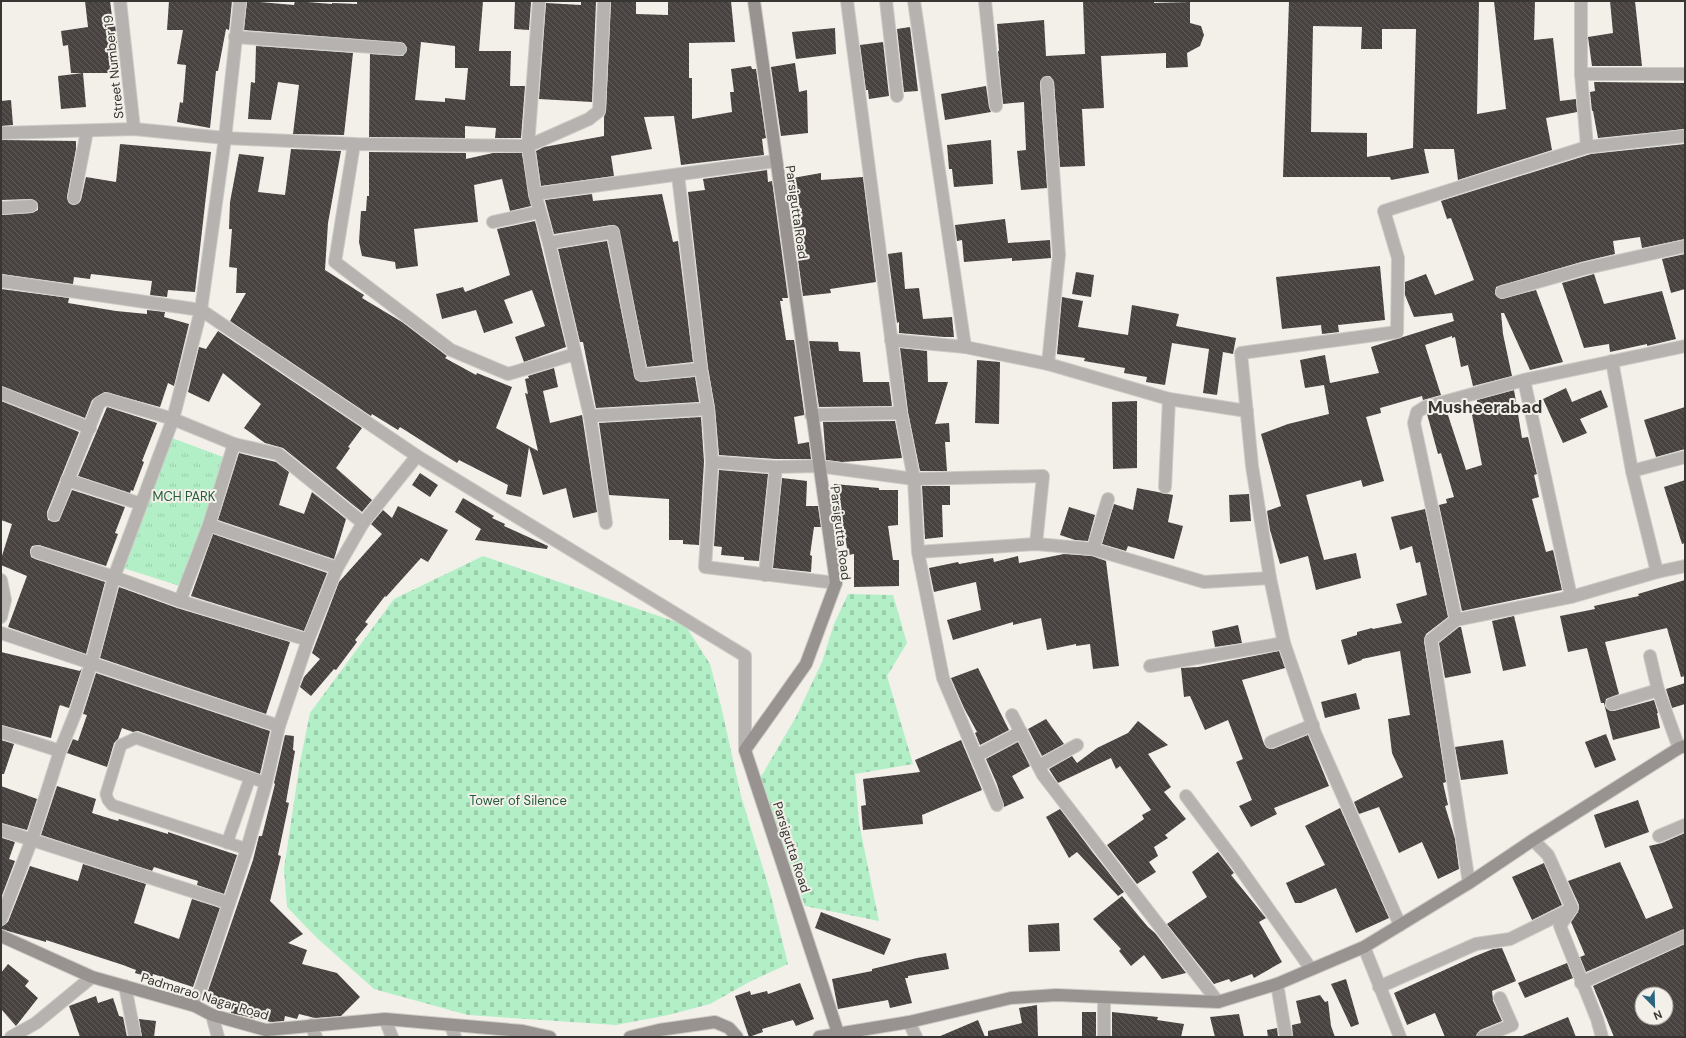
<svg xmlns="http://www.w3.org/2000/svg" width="1686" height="1038" font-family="'DM Sans',sans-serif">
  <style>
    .cemetery { fill: url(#cemetery-stones) }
    .park { fill: url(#park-tufts) }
    .building { fill: url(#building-back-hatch); fill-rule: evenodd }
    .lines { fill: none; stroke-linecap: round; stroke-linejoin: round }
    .lane-casing { stroke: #cdcbc5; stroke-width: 13 }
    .street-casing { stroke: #cdcbc5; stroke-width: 14 }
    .secondary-casing { stroke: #cdcbc5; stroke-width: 14 }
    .lane { stroke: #b5b2b0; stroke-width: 11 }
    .street { stroke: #b5b2b0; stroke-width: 12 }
    .secondary { stroke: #989391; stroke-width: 12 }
    .labels { text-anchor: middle; stroke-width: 4; stroke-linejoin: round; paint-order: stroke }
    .street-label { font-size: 13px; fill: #373633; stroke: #f3f0e9 }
    .park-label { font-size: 13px; fill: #225d3b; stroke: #f3f0e9 }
    .district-label { font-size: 17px; font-weight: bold; fill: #373633; stroke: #f3f0e9 }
  </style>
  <defs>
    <pattern id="cemetery-stones" width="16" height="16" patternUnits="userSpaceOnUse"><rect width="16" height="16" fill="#b2efc6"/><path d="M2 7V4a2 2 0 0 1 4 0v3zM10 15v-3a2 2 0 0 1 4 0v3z" fill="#9aceab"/></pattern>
    <pattern id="park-tufts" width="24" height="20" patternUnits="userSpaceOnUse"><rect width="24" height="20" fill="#b2efc6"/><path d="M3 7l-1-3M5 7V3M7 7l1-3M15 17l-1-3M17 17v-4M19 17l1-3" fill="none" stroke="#9aceab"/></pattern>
    <pattern id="building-back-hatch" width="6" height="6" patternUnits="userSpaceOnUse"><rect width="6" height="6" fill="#484240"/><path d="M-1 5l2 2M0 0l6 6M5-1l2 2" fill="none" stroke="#615c5a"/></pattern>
  </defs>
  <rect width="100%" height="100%" fill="#f3f0e9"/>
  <g class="cemetery">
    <path d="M483,556L685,625L710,664L721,706L741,796L769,888L788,964L751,981L710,1004L668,1015L616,1025L468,1015L374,989L316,937L287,907L284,869L300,762L310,713L394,599Z"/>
    <path d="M848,594L893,595L907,643L887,676L913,764L855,774L859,823L879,921L805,906L759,780L796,717L822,662L834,624Z"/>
  </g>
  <path class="park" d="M172,438L234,461L183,587L120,567Z"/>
  <g class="building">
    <path d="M85,1H110L113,24H115L120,73H71L68,45L63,46L61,31L88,27Z"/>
    <path d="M169,1H232L229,30L226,29L218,71H216L210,128L177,122L180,102L183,103L186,65L177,64L183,30H167Z"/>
    <path d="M247,1L294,5L295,1L332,4V3L357,4V1H483L479,51H511L510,86H525L521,138H495L496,128L465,126V138L369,137L370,54L403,56L407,50L404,43L244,30ZM421,42L455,46V68H468L465,100L445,98V102L415,100Z"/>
    <path d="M515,1L531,2L529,30L514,29Z"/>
    <path d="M581,1H596L592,102L539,99L546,3L581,5Z"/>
    <path d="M611,1H636V14L668,15V1H731L735,42L689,43V78H692V119L732,112L730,92H734L731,69L751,66L752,69H756L766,138L762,139L764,155L681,165L674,116L644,117L652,149L611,156L614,176L541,186L536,151L544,147L604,136V117L606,111Z"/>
    <path d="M1083,1H1154V3L1190,2V23L1201,26L1204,35L1200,46L1187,53L1188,67L1166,68V53L1101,56L1104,108L1082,109L1085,166L1060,167L1054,82L1050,76L1043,77L1040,84L1047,188L1021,190L1017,151L1026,150L1024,102L1003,104L998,51H999L997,24L1044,20L1046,56L1085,54Z"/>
    <path d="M1289,1H1479L1477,114L1506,109L1494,1H1535L1534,40L1553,38L1560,101L1576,99L1577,112L1546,118L1552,150L1458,180L1454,149H1424L1429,173L1391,180L1390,177H1283ZM1313,26L1362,27L1361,49H1382V29H1416L1413,148L1367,157V133L1311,132Z"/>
    <path d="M1610,1H1635L1642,66H1592L1588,37L1613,33Z"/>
    <path d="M910,27L918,91L904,92L897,29Z"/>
    <path d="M835,28L836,54L796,59L792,32Z"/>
    <path d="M883,42L889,96L869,99L868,90H866L860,45Z"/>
    <path d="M256,46L353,53L344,135L293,134L299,85L278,82L271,120L248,119L251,82L255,83Z"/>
    <path d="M795,63L799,92L807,90L808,133L781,136L771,67Z"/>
    <path d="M83,73L86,107L61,109L58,76Z"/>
    <path d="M1594,82L1685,83V129L1598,138L1593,111H1592L1590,92L1595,91Z"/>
    <path d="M986,86L989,107L991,112L945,120L941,94Z"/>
    <path d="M11,100L13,125L1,126V101Z"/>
    <path d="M1,140L76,141V149L67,197L69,203L73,205L79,203L81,200L86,177L116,182L120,144L211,152L195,292L168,290L167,297L150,295L152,281L91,274L90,279L74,277L73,284L1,274V215L32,213L38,210V206L37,202L31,199L1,200Z"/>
    <path d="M991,140L993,184L954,187L952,169H949L947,145Z"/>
    <path d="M1685,144V239L1642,248L1640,237L1613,241L1615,254L1581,262L1496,287L1495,294L1501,299L1536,290L1563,362L1530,370L1504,313H1501L1503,334L1512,376L1473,386L1468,365L1461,367L1455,337L1452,338V336L1425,345L1441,395L1423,400L1422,396L1380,408L1381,413L1366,417L1384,481L1363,487L1361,480L1306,495L1324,560L1356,553L1361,578L1316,590L1308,556L1280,564L1270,530L1267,511L1281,506L1261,434L1288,424L1329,414L1324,385L1305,388L1300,360L1325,355L1330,383L1379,373L1371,347L1454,321L1452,313L1414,317L1405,295V282L1426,274L1435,295L1474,280L1451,218L1447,219L1441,201L1591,154Z"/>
    <path d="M291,149L341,151L328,223L325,270L364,295L362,298L402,322L447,356L445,358L476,375L477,373L512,387L496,428L538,451L525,393L528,394L525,379L529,378L528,376L554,368L558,387L543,391L550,423L582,415L597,512L573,518L566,488L543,495L529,447L521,497L506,494L508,485L459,460L457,463L400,427L398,430L372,414L371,416L230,321L246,293H236L237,268L229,267L232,229H229L230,202L239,154L264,157L258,192L285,195Z"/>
    <path d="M369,152L466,153V159L493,153H522L531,206L510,211L502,179L474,185L478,222L414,229L418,266L396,269L395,262L362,256L359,242L361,211H366L367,196H369Z"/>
    <path d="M767,170L768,182L772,181L788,298H782L783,301H780L786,340H794L804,412V415L794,417L798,444L809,442L811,459H776L719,455L715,408L708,368L688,192L705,190L703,179Z"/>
    <path d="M821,173V180L863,177L876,282L830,289L831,293L803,296L787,179Z"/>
    <path d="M592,194L593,201L662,194L673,242L678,241L693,362L647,367L618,227L612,225L554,234L545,200Z"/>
    <path d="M1005,219L1008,243L1050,240L1051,258L1012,261V258L964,262L962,240L957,241L955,225Z"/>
    <path d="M535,221L566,347L524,362L515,337L545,326L532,290L504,300L513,323L484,333L476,310L442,319L436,294L463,287L465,292L510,275L497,229Z"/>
    <path d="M607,241L635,379L642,382L695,377L699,402L596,408L583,342H580L558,249Z"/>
    <path d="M902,252L905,289L919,288L923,319L952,317L954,337H944L899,333V322L897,323L888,254Z"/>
    <path d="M1685,254V289L1671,293L1662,259Z"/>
    <path d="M1380,266L1385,320L1338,325L1339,332L1322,334L1321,325L1282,329L1276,277Z"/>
    <path d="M1076,272L1094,275L1091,297L1072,294Z"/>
    <path d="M1594,274L1604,304L1662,291L1676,339L1647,346V344L1610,352L1609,344L1584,348L1562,283Z"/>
    <path d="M1,289L69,298L68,303L116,311L147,314V310L165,312L164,317L189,324L174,386L168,383L160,407L105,392L92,400L85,418L1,386Z"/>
    <path d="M1062,297L1083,301L1078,327L1128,335L1132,305L1179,314L1176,326L1236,338L1233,354L1223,352L1217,395L1203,393L1209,349L1172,343L1165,385L1146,382L1147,377L1124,373L1125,368L1084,361L1085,358L1057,354Z"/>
    <path d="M218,331L362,428L348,447L350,448L336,468L372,500L362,512L283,448L265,443L244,428L261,404L223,373L209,402L188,392L199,347L206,349Z"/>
    <path d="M809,341L838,342L839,351L860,352L863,382H889L892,406L819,407Z"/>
    <path d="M900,348L927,351L928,382H948L935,424L949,423L950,442H945L947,471H920L908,412Z"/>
    <path d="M977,360L1000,362L999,424L975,423Z"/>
    <path d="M1566,388L1572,402L1601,390L1608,407L1580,419L1587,433L1563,443L1543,399Z"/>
    <path d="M1514,390L1522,438L1528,437L1537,474L1534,475L1539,497L1532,499L1546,552L1553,550L1562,590L1462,611L1439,505L1447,503L1446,499L1454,497L1441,453L1438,454L1427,414L1446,409L1466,470L1482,465L1471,410L1478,409L1477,400Z"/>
    <path d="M1,401L79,432L47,512L48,520L55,522L59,521L72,490L125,507L115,533L118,534L106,566L39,545L32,546L30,550L31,557L35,559L105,582L86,654L8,627L27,576L1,565V559L12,524L1,520Z"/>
    <path d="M1137,401V468L1113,469L1112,402Z"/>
    <path d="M107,407L157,423L142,461L144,462L133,491L131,490L130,493L78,476Z"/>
    <path d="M1685,407V449L1656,457L1644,420Z"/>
    <path d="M701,417L704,462L699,545L683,544V540H669V499L609,495L599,423Z"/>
    <path d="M895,421L902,458L842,462L826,460L823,422Z"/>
    <path d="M239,453L276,462L289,472L279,505L304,514L312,492L346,519L334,559L218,520Z"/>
    <path d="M719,470L768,474L759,561L744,560V557L721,555L722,547L714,546Z"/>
    <path d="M420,473L438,485L430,497L412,485Z"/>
    <path d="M782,478L807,481L806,506H818L821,527H814L810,555L812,556L811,572L773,568Z"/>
    <path d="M1685,480V543L1682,544L1664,487Z"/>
    <path d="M834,484L879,488V490H898V525L888,526L893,560H899V586L854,587V554L848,555L844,528H836L833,505Z"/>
    <path d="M922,486H950V505H942L943,537L925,539Z"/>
    <path d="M1137,488L1173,495L1168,522L1183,526L1174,559L1128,546L1126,551L1102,544L1114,504L1133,510Z"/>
    <path d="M1249,494L1251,521L1230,522L1229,495Z"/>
    <path d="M463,498L494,516L492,518L505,524L504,526L548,546L547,549L475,540L481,529L455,512Z"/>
    <path d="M398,506L448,530L428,562L421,558L386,597L385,596L365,622L368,624L355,640L357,642L336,670L334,669L311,696L300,687L304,677L320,659L312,653L339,582L382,534L371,524L383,510L392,518Z"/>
    <path d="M1069,507L1095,515L1088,541L1075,540L1060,535Z"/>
    <path d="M1425,509L1448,617L1426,634L1424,641L1446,782L1443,783L1448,805L1445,806L1455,839L1459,869L1438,879L1422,842L1399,853L1379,807L1359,814L1354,802L1403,777L1392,753L1388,719L1410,715L1400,651L1362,659V660L1348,665L1341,640L1357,635V632L1372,628L1373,629L1402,623L1396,604L1427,595L1420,562L1416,563L1412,546L1400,550L1391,517Z"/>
    <path d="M213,534L327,573L304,631L191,596Z"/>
    <path d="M1064,554L1092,556L1106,561L1119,666L1093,669L1090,644L1076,646V644L1047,650L1041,618L1013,625V622L953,640L947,620L981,610L976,582L934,592L929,568L958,562L959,564L993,558L994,562L1018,556L1019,563Z"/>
    <path d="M1685,580V676L1681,677L1667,628L1605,642L1619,694L1606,699L1605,706L1607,709L1614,711L1654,700L1658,713H1657L1660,728L1613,740L1604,703H1601L1587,648L1568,652L1560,616L1595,609L1594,606L1639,596L1638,594Z"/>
    <path d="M119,587L177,608L290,642L266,714L100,658Z"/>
    <path d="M1514,616L1526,666L1503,671L1492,621Z"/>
    <path d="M1238,625L1242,643L1215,647L1212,631Z"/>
    <path d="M1459,627H1461L1471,673L1445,678L1439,643Z"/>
    <path d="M1279,651L1285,668L1242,680L1264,744L1267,748L1273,749L1308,735L1329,786L1274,808L1277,814L1251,827L1239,806L1252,800L1236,762L1243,759L1228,720L1205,730L1190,696L1184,697L1181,668L1198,667Z"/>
    <path d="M1,652L80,671L82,668L69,708L60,705L59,707L51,738L1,725Z"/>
    <path d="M978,668L1009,730L980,745L975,733L977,732L964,708L951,678Z"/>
    <path d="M96,673L270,731L260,774L138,731L133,732L122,728L118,739L114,743L107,767L67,753L73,739L78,741L87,715L83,714Z"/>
    <path d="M1685,683V704L1672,708L1666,689Z"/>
    <path d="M1356,693L1360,709L1325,718L1321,702Z"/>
    <path d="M1046,719L1064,744L1042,756L1028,729Z"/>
    <path d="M1138,721L1168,745L1148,754L1171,787L1164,792L1186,819L1165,835L1168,838L1154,847L1158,856L1149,862L1156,872L1137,884L1107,845L1144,819L1142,815L1151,810L1120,766L1116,769L1111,758L1058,783L1049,769L1072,756L1077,763L1097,748L1128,733Z"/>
    <path d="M1606,734L1616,760L1595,768L1585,742Z"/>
    <path d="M285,735L294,736L293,750L295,751L286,802L289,803L278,855L281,856L270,901L303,934L288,943L307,950L302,964L337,973L360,997L341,1016L315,1018L299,1014L297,1019L285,1016L284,1021L271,1022L231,1013L232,1009L207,1003L211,992L208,991L253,860L259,836H262L275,784L274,783Z"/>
    <path d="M1,740L14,744L4,774H1Z"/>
    <path d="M961,740L982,790L922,815L923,824L863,830L861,806L866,805L863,779L920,772L915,760Z"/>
    <path d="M1503,740L1508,774L1461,780L1455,747Z"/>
    <path d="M1018,742L1030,766L1012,776L1024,798L1004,807L997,784L986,759Z"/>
    <path d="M1,786L37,799L27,830L1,823Z"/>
    <path d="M57,786L96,799L92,813L118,821L119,819L168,834V832L237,855L224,894L197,885L198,881L154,867L152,871L41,835Z"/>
    <path d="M1638,800L1649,832L1605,848L1594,815Z"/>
    <path d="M1340,808L1389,918L1356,933L1336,888L1301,903H1295L1286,883L1325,865L1305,826Z"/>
    <path d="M1060,809L1094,854L1124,892L1118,896L1077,852L1069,858L1046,817Z"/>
    <path d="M1685,833V929L1586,972L1580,957L1585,955L1571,922L1578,912L1579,905L1568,881L1620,862L1646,919L1673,908L1649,846L1662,843Z"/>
    <path d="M2,838L15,842L9,859L15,861L1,898Z"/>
    <path d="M1218,852L1234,873L1231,875L1266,918L1259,922L1282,962L1254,978L1252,974L1231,982L1229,979L1214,984L1167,924L1207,897L1192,872Z"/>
    <path d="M1544,863L1562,905L1532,920L1512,877Z"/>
    <path d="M83,864L146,884L134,923L179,939L192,899L220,908L193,987L153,974L152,978L135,973L136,970L123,965L46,940V942L1,929V926L8,922L30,866L78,881Z"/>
    <path d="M1122,896L1148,927L1155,933L1186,973L1162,979L1144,955L1131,966L1119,951L1121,949L1093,919Z"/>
    <path d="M821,912L891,939L884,955L815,928Z"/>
    <path d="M1059,923L1060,951L1029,952L1028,925Z"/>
    <path d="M1685,944V1037H1614L1593,986ZM1642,994H1666V1018H1642Z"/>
    <path d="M1502,948L1516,981L1492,991L1493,1001L1502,1021L1480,1030L1476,1037H1445L1435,1013L1407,1025L1394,993L1473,957L1493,949Z"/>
    <path d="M946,953L949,969L908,976V978H905L912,1003L890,1008L888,1000L838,1009L832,979L872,971V969L917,958Z"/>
    <path d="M1567,963L1573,978L1525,998L1518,983Z"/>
    <path d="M8,964L29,981L25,986L38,998L16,1026L1,1009V973Z"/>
    <path d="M1346,979L1359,1024L1351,1027L1331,984Z"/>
    <path d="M800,983L814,1019L796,1026L793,1020L762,1029L763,1032L749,1037L735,996L750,991L751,995L767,991L768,994Z"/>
    <path d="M1320,995L1325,1002L1328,1001L1331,1026L1335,1037H1293L1292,1025L1301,1023L1296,1001Z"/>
    <path d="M96,996L98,1003L113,998L119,1016L123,1017L127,1037H80L69,1006Z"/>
    <path d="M1037,1005L1038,1037H988V1031L1022,1023L1019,1008Z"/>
    <rect x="1082" y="1012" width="14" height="25"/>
    <path d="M1112,1012L1158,1017L1157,1020L1184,1024L1181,1037H1112Z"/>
    <path d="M1239,1014L1244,1037H1215L1210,1017Z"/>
    <path d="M1568,1017L1576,1037H1520Z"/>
    <path d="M139,1019L156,1021L154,1037H142Z"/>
    <path d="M978,1020L985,1037H938Z"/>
    <path d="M1277,1028L1278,1037H1268L1267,1030Z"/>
  </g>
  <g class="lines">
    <defs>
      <g id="lane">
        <path d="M227,843L250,778"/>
        <path d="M247,849L112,805L108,800L106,794L121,745L136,738L266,783"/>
      </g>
      <g id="street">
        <path d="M120,1L134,129"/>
        <path d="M539,1L528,146L535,194L549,243L590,416L606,523"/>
        <path d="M847,1L901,413L914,479L918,552L943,678L997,805"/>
        <path d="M886,1L897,96"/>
        <path d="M914,1L965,347"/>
        <path d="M985,1L996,106"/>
        <path d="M1581,1V74L1587,147"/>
        <path d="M235,37L400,49"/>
        <path d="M1581,74H1685"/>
        <path d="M1047,83L1059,255L1048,364"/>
        <path d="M1,133L134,129L225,138L354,144L528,146L589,119L599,111L604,1"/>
        <path d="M354,144L335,262L451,350L508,374L575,354"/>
        <path d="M678,175L701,369L708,409L712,462L705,567L836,583"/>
        <path d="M535,194L776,161"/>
        <path d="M74,198L87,131"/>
        <path d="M1,208L31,206"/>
        <path d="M493,222L539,212"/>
        <path d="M549,243L613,232L641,375L701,369"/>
        <path d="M1,281L201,310L417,456L745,656V750"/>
        <path d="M1502,292L1583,269L1685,246"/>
        <path d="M891,340L965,347L1048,364L1169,399L1247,411"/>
        <path d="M1612,361L1632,471L1657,572"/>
        <path d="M1524,380L1571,597"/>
        <path d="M1,393L90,428"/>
        <path d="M811,415L901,413"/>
        <path d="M590,416L708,409"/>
        <path d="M712,462L776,467L818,466L914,479L1043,476L1036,544"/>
        <path d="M1632,471L1685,457"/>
        <path d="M67,480L141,504"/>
        <path d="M1165,487L1169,399"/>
        <path d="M54,515L99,403L106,399L173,419L234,444L278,454L363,523"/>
        <path d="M209,525L337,568"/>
        <path d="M1093,549L1108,499"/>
        <path d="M37,552L114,577L180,601L308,640"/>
        <path d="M918,552L1036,544L1093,549L1204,582L1270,578"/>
        <path d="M765,575L776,467"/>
        <path d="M1,580L5,600L1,617"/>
        <path d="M180,601L209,525L234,444"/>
        <path d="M1456,620L1414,423L1417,412L1425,407L1524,380L1685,346"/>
        <path d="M1,633L279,726"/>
        <path d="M1650,656L1658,690L1679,748"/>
        <path d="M1150,666L1284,643"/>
        <path d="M1612,704L1658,690"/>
        <path d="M1012,715L1043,775L1218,1002"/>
        <path d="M1,732L60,751"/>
        <path d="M1271,742L1313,725"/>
        <path d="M976,756L1021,732"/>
        <path d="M1039,766L1077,745"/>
        <path d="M1186,796L1237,864L1311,969"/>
        <path d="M1,830L229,903"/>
        <path d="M1659,836L1685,825"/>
        <path d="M1533,840L1548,855L1572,908L1560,926L1597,1019L1602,1037"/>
        <path d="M1469,883L1431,640L1456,620L1571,597L1657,572L1685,566"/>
        <path d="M1,919L32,839L60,751L75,714L91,664L114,577L173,419L201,310L225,138L240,1"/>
        <path d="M1400,925L1315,733L1284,643L1270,578L1252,466L1241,353L1397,332L1398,258L1384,211L1587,147L1685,136"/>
        <path d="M1364,947L1400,1037"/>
        <path d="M1581,983L1685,936"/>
        <path d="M1277,984L1286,1037"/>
        <path d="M125,986L135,1037"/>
        <path d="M1379,987L1476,944L1510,939L1571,909"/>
        <path d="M1104,999V1037"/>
        <path d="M195,1006L247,849L266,783L279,726L308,640L337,568L363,523L417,456"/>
        <path d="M212,1015L218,1037"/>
        <path d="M385,1019L392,1037"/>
        <path d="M909,1022L916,1037"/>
        <path d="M311,1025L316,1037"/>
        <path d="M451,1026L455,1037"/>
        <path d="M11,1037L36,1023L92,977"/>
        <path d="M1483,1037L1512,1025L1500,998"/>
      </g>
      <g id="secondary">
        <path d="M754,1L836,583L806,664L745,750L838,1033"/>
        <path d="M1,936L92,977L195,1006L212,1015L266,1030L385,1019L523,1031L550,1037"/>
        <path d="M630,1037L659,1030L715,1022L729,1028L737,1037"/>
        <path d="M819,1037L909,1022L1011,998L1056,995L1218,1002L1277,984L1364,947L1469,883L1533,840L1679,748L1685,746"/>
      </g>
    </defs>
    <use href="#lane" class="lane-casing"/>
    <use href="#street" class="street-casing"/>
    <use href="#secondary" class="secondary-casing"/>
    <use href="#lane" class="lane"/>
    <use href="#street" class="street"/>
    <use href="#secondary" class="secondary"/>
  </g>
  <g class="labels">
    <g class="street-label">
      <text transform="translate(113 67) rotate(-96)" y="5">Street Number 19</text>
      <text transform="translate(797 212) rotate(82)" y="5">Parsigutta Road</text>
      <text transform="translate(841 533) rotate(83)" y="5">Parsigutta Road</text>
      <text transform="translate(792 847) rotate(72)" y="5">Parsigutta Road</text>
      <text transform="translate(205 996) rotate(17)" y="5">Padmarao Nagar Road</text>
    </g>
    <g class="park-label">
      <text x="184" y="501">MCH PARK</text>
      <text x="518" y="805">Tower of Silence</text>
    </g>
    <g class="district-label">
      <text x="1485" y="413">Musheerabad</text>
    </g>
  </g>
  <rect width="1686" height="1038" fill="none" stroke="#373633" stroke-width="4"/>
  <g transform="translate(1654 1006) rotate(157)"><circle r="19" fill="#f3f0e9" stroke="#a8a6a0"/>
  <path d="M0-3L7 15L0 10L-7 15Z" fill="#2b647e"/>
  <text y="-6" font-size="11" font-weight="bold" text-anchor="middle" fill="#373633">N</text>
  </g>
</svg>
